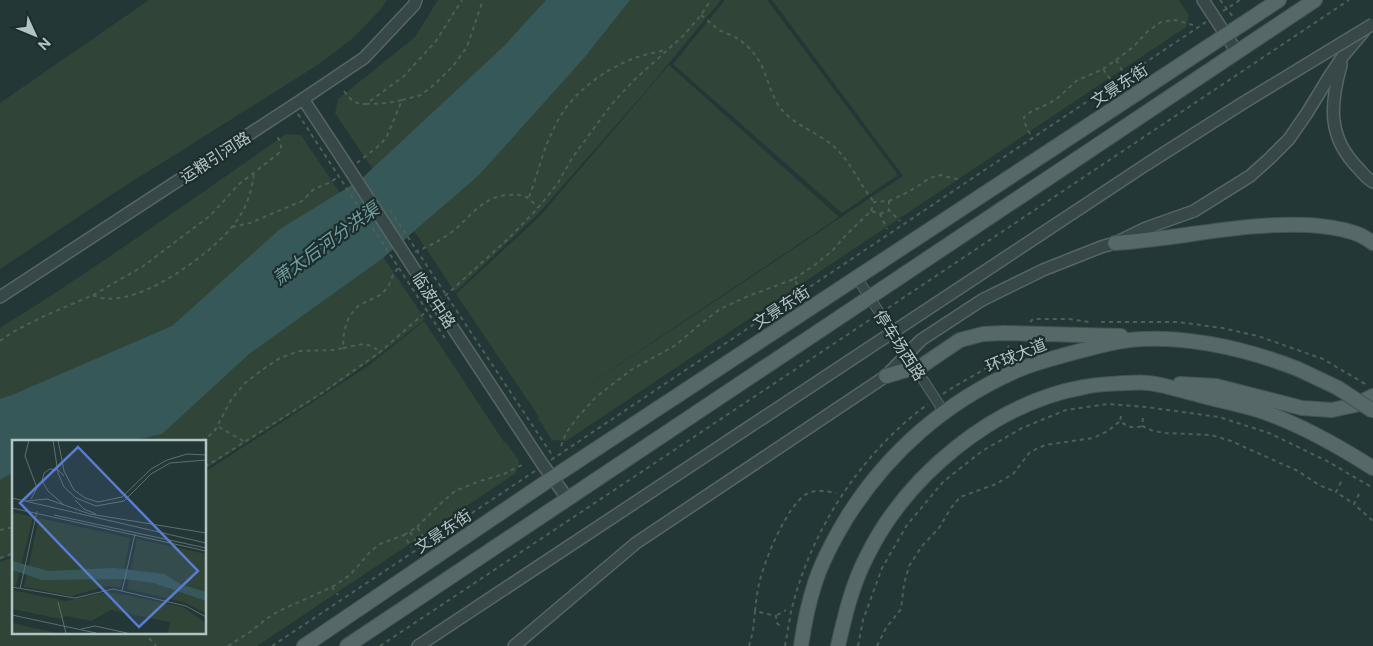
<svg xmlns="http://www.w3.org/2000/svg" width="1373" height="646" font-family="'Public Sans','Noto Sans SC',sans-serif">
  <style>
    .green { fill: #304437 }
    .water { fill: #375858 }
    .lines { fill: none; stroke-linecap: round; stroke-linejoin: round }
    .minor-casing { stroke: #566666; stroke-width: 11 }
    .tertiary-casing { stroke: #566666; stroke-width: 14 }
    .primary-casing { stroke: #445454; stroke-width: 16 }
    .path { stroke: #4d5f57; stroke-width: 2; stroke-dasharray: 4 4; stroke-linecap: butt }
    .minor { stroke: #384848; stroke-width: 9 }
    .tertiary { stroke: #384848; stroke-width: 11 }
    .primary { stroke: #566868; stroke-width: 14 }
    .tertiary-bridge-casing { stroke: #566666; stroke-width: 14; stroke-linecap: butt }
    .primary-bridge-casing { stroke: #445454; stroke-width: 16; stroke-linecap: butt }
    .tertiary-bridge { stroke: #384848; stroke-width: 11 }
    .primary-bridge { stroke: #566868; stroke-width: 14 }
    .labels { text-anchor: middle; stroke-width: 4.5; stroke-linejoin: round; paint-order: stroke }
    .street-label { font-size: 16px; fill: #b3c4c4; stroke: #1d2d2d }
    .water-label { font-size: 18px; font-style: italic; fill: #709f9e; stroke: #1d2d2d }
    .inset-road { fill: none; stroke: #5d6f6f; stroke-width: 1 }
    .view { fill: #597dd0; fill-opacity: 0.15; stroke: #597dd0; stroke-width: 2.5 }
    .inset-edge { fill: none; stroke: #b3c4c4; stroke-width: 2.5 }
  </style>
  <rect width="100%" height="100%" fill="#243737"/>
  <g class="green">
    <path d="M149,0H387L382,8L353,38L319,64L114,193L0,269V103Z"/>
    <path d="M438,0H721L646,91L538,214L455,292L335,113L338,99L415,37Z"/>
    <path d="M725,0H767L898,175L842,213L673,64Z"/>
    <path d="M772,0H1179L1189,15L1186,27L566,441L552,440L538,418L539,417L456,294L540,216L669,65L839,217L548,412L903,176Z"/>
    <path d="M286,134L301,135L425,319L378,356L326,392L205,469V441H14V555L0,560V328C98,267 191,200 286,134Z"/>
    <path d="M424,321L504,442H506L519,461L516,473L257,646H0V562L14,557V632H205V472L368,366Z"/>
  </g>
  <path class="water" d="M546,0H630L584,58L479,175L383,258L249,354L162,434L132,441H14V472L0,480V399L12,395L172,326L280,229L360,180L504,46Z"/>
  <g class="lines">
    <defs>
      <path id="minor" d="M857,278L944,412"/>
      <g id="tertiary">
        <path d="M1203,0L1237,52"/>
        <path d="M1341,65C1330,105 1327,137 1359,169C1363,174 1368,179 1373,182"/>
        <path d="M303,99L342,158"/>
        <path d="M418,275L543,465L568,499"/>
        <path d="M0,297L303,99L364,58L414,5L416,0"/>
        <path d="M418,646L1147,164"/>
        <path d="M514,646L636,543L886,376L921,340L982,300L1043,270L1101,247L1115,243L1146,228L1194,211L1250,176L1269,159L1289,139L1307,113L1329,77L1343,56L1364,31"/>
      </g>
      <g id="primary">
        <path d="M1115,243C1179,239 1242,222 1307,225C1324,226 1343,228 1360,235C1364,237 1369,240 1373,243"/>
        <path d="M886,376L923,365L960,340L983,334L1004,333L1121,336"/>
        <path d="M1180,384L1216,386L1302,408L1332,410L1355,405L1373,396"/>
        <path d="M304,646L552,478L1279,0"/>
        <path d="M347,646L1315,0"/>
        <path d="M801,646C804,625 808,604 815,583C822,561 834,539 846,519C887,453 946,401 1018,370C1036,362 1054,358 1072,353C1095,347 1118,340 1142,339C1195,337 1249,350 1298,369"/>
        <path d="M838,646C845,615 852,585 867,556C907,475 994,403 1084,387C1097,384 1111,384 1125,383C1133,383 1140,382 1148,383C1162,384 1182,391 1196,394C1216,400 1238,404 1258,410C1298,423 1337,445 1373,468"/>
      </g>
    </defs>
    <use href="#minor" class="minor-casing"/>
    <use href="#tertiary" class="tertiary-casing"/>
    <use href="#primary" class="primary-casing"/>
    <g class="path">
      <path d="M1220,0L1233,17"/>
      <path d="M1223,11L1240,0"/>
      <path d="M701,15C707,20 713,25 719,30C723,32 728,34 733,36C743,41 752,50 758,59C768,75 771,99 783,111C796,125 815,132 831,144C850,159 859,184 874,202"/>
      <path d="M1116,60L1133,47L1148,31L1161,22L1175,20L1193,25"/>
      <path d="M1103,69L1116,60L1123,72"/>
      <path d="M344,91C351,100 354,104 366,104L404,76L436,41L462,0"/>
      <path d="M402,100L421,95L435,84L453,66L467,47L483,0"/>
      <path d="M298,114L446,340"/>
      <path d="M1030,134L1025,124L1024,117L1032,111L1050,103L1060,96L1076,81L1103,69L1111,80"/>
      <path d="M357,163L381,144L387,136L402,100L388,103L366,104"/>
      <path d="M529,197C535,181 540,163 546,146C551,134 557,120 565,109C580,88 608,68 632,59C642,55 654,53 665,50"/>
      <path d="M889,201L910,191L930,178L940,175L961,180"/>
      <path d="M390,210L554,458"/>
      <path d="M871,211L874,202L889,201V210"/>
      <path d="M880,214L889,210L900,221"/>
      <path d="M232,227L250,223L302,201L314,189L331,182L339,176"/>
      <path d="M415,252C427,247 438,242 449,234C470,219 480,197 508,195C524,194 528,196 538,208"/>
      <path d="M794,279L816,264L833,250L845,236L871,211L880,214L887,229"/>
      <path d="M93,295C130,314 208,256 231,228C245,212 252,193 254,172"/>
      <path d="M445,296L509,238L538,208L558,183L572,158L611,105L633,81L684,35L701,15L711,0"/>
      <path d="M888,308L1349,0"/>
      <path d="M1030,322L1033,319H1069L1089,322"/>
      <path d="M1101,322H1178L1222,328L1258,336L1323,359L1367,385"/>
      <path d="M0,341L13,332L42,317L93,295L142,267L211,215L238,185L278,154C283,147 281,143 277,136"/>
      <path d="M343,348C360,345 366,340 380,352"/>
      <path d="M943,394C957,384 972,377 986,368C995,362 1002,354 1009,346"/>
      <path d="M1121,416L1120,421C1128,427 1133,429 1142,426"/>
      <path d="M1143,418L1142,426L1153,431L1165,433L1211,435L1231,441L1298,471L1319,485L1336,492"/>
      <path d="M219,427L245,442"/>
      <path d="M202,441L214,432L231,400L245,383L262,370L280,358L299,351L333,350L343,348L344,331L349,317L358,306L382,294L389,285L393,275L400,265"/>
      <path d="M561,446L566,433L577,418L596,397L631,370L676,345L699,325L720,309L746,297L794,279L799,288"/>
      <path d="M551,460L1206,22"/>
      <path d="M205,467L325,391L380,352L428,310"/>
      <path d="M1341,482L1336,492L1354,504"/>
      <path d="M1359,494L1354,504L1373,521"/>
      <path d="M417,527L439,505L455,491L477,482L504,474L524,464"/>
      <path d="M0,530L14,527"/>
      <path d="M410,532L417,543"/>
      <path d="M404,535L417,527L424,538"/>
      <path d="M0,558L14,553"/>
      <path d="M332,587L350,575L371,551L380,544L404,535L411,547"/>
      <path d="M755,611C756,602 757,593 759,584C764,561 786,508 805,495C813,489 827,491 836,493"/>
      <path d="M777,615L786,610"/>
      <path d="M144,632L156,646"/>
      <path d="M228,646L250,632L269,617L279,611L332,587L338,595"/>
      <path d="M272,646L535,471"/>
      <path d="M380,646L871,319"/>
      <path d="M749,646L753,631L755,611L776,616L777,623L782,628"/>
      <path d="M785,646C787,635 789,623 791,612C810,531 861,453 928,404"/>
      <path d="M858,646L863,620L882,568L907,525L943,482L982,451L1022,428L1066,410L1108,404L1146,407L1219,417L1269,433L1327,461L1373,488"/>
      <path d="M877,646L886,628L901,609L904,584L909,566L922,546L939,528L951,508L960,497L996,484L1013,474L1030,452L1045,445L1093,438L1108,431L1120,421"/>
    </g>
    <use href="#minor" class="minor"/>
    <use href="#tertiary" class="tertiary"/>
    <use href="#primary" class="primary"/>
    <defs>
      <g id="tertiary-bridge">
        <path d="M342,158L418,275"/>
        <path d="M1147,164L1243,103L1373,24"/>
      </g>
      <path id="primary-bridge" d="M1298,369L1338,388L1373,411"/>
    </defs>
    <use href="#tertiary-bridge" class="tertiary-bridge-casing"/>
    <use href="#primary-bridge" class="primary-bridge-casing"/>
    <use href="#tertiary-bridge" class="tertiary-bridge"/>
    <use href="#primary-bridge" class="primary-bridge"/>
  </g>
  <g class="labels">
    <g class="street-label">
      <text transform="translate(1119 85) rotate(-33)" y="6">文景东街</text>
      <text transform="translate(215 157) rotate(-33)" y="6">运粮引河路</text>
      <text transform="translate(434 300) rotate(56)" y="6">临波中路</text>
      <text transform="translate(781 307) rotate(-33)" y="6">文景东街</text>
      <text transform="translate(900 345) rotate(57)" y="6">停车场西路</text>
      <text transform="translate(1016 355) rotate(-22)" y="6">环球大道</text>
      <text transform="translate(443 531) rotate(-34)" y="6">文景东街</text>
    </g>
    <g class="water-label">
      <text transform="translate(326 244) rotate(-36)" y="6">萧太后河分洪渠</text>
    </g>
  </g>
  <g transform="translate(12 440)">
    <rect width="194" height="194" fill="#243737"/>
    <path d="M0,72L21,77L4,146L0,145ZM27,78L118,98L109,147L95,146L60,156L12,147ZM125,99L194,114V173L171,162L115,149ZM0,150L54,161L95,152L105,153L171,167L194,183V193H156L158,182L99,170L79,181L54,176L49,179L0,169ZM0,183L44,193H0Z" fill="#304437"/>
    <path d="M0,121L37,131L102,128L152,134L168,144L194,152V161L142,143L112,139L30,140L0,130Z" fill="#375858"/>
    <path class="inset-road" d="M17,0L13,16L25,48L19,59M41,0L46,33L52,47L64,58L84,66L112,61L139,34L158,23L194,20M46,0L52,31L62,50L73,58L86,62L110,57L139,29L155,20L175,14L194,15M52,36L46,30L38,29L32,33L30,41L36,51L52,65M0,58L194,103M63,60L72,69L84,74M14,61L35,59L78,74L194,93M0,68L194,111M42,75L194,108M0,147L63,158L101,149L174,166L194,177M8,149L25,71M110,151L123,94M46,162L54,193M0,175L84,193M69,189L83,186L115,193"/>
    <path class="view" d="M66,7L186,131L127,187L8,63Z"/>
    <rect width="194" height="194" class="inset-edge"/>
  </g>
  <g transform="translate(35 35) rotate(134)" stroke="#1d2d2d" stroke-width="4" paint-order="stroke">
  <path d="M0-4L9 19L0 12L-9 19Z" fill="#b3c4c4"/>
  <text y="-8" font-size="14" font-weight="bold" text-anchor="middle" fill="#b3c4c4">N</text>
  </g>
</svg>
